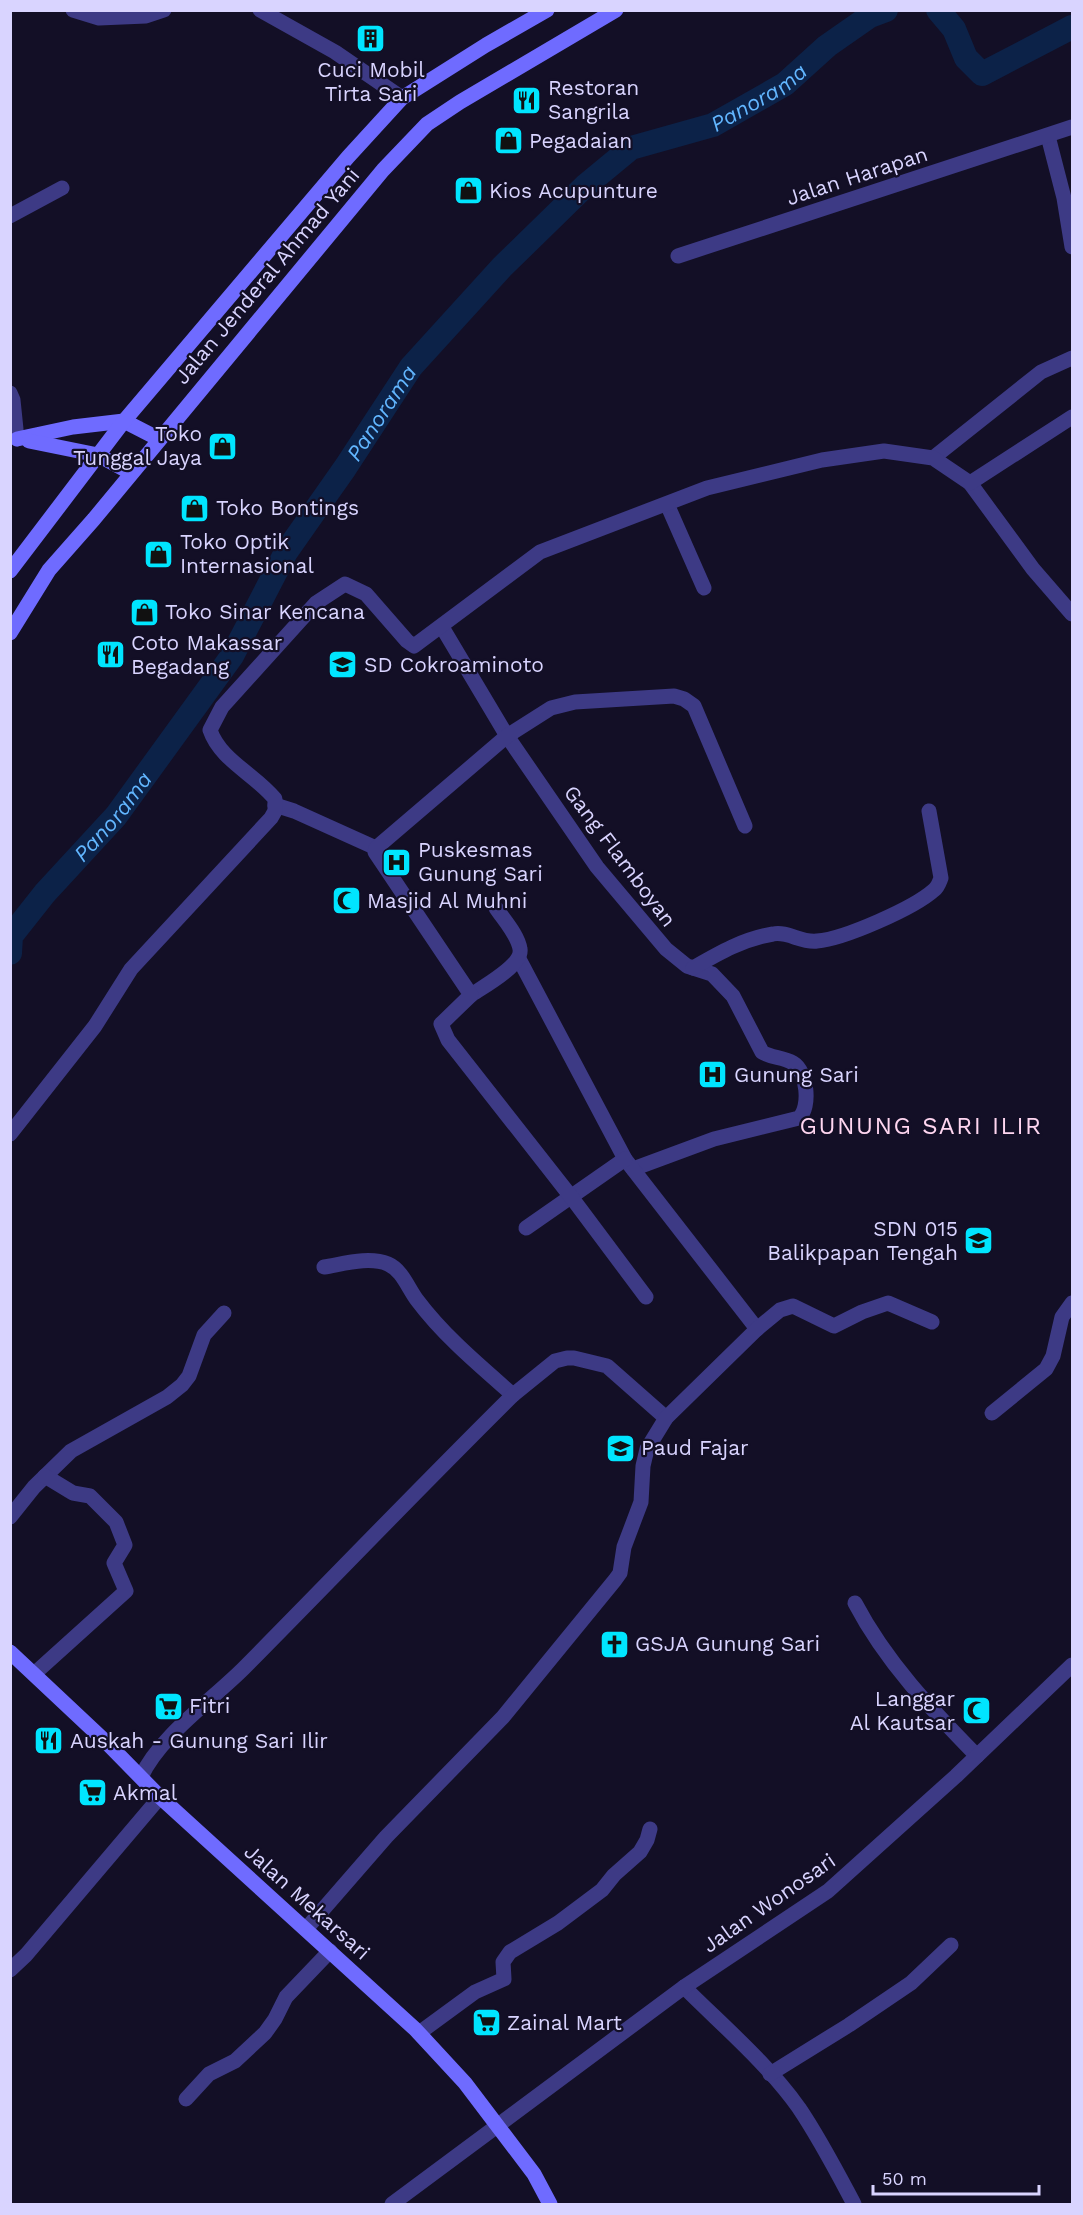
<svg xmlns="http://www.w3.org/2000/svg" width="1083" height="2215" font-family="'Work Sans',sans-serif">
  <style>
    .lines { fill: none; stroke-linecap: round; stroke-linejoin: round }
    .canal { stroke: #0c2248; stroke-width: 24 }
    .street { stroke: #3d3a85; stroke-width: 15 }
    .secondary { stroke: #6f6bff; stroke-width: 15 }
    .labels { text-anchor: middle; stroke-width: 4.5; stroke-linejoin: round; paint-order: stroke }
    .poi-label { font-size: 21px; fill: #d9d4ff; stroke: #130f26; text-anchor: start }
    .street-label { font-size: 21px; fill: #d9d4ff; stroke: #130f26 }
    .water-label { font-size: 22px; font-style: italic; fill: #62b6ff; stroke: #130f26 }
    .quarter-label { font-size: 24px; letter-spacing: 1.5px; fill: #ffd6f0; stroke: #130f26 }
  </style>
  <rect width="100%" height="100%" fill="#130f26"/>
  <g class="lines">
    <g class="canal">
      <path d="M938,10L954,29L966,58L982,74L1072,27"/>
      <path id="s1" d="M10,953L11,936L45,893L116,816L232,656L286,552L345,468L411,367L502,267L585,186L631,148L713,125L785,84L827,46L870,16L886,10"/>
    </g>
    <g class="street">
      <path d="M73,10L99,18L146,16L164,10"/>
      <path d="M260,10L335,52L402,98"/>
      <path d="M1048,136L1064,198L1072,247"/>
      <path d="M10,216L62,188"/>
      <path d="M678,256L1072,127"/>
      <path d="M10,393L13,400L17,439"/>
      <path d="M933,458L1041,372L1072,358"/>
      <path d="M970,483L1033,569L1072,614"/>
      <path d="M667,504L704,588"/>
      <path d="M442,627L507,736L597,867L666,949L687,966L712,974L733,996L762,1052C771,1058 783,1057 793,1063C807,1071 811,1107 799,1118L714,1139L633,1169"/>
      <path d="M275,805L294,811L376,848"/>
      <path d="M519,959L625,1159L757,1329"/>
      <path d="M693,968C719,953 743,939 773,934C788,931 801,943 817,941C844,939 914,908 934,890C938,887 939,883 941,878L929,811"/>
      <path d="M471,995C483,987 523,965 520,949C518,935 504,920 496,908"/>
      <path d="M10,1134L95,1026L131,969L271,818L275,811V799C256,775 220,760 210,730L222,707L316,603L345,584L366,594L407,641L414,646L540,552L707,488L822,460L884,451L933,458L970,483L1072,417"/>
      <path d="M526,1228L625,1159"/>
      <path d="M324,1267C343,1264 369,1256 388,1264C402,1270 408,1288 417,1300C444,1336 479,1365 513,1395"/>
      <path d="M646,1297L572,1198L448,1040L441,1024L471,995L375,852L376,848L507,736L551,708L575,702L674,696L684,699L694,706L745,826"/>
      <path d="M992,1413L1046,1369L1053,1356L1062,1317L1072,1303"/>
      <path d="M10,1517L34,1487L71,1451L167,1397L182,1385L189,1376L204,1335L224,1313"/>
      <path d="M855,1603C886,1662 931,1709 977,1756"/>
      <path d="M34,1674L126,1591L114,1563L125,1545L116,1522L90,1496L73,1493L45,1476"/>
      <path d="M141,1777C160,1736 212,1700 244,1668C334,1577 422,1485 513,1395L555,1361L567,1358H574L607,1366L666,1418"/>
      <path d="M306,1929L386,1837L503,1717L615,1580L620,1573L624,1547L641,1502L643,1466L647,1449L666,1418L757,1329L780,1310L793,1306L834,1326L862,1312L888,1303L932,1322"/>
      <path d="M10,1970L26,1955L160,1797"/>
      <path d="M684,1987C723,2026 767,2063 799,2108C820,2139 837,2172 854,2204"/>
      <path d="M419,2033L475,1992L504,1979L503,1962L510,1952L558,1923L602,1890L614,1875L640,1852L647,1840L650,1829"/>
      <path d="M770,2074L849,2025L911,1983L951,1945"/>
      <path d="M186,2099L209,2074L235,2061L265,2033L275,2019L286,1997L330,1951"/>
      <path d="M392,2204L684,1987L828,1891L956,1776L1072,1665"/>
    </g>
    <g class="secondary">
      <path d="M17,439L73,427L124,421L159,439"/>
      <path d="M29,441L98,455L131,473"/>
      <path d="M10,571L124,421L348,157L402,98L486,45L547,10"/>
      <path d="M10,633L49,570L94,519L383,170L427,124L460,102L616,10"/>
      <path d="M10,1652L108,1744L160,1797L415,2029L465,2083L534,2174L550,2204"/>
    </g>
  </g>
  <defs>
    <symbol id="building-square" viewBox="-11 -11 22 22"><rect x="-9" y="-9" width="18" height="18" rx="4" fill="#00e5ff" stroke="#130f26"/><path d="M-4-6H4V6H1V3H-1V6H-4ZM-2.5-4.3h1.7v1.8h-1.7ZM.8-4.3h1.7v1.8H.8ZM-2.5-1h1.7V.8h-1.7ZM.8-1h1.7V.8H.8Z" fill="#111"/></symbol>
    <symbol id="restaurant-square" viewBox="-11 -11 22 22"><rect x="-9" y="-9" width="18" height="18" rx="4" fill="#00e5ff" stroke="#130f26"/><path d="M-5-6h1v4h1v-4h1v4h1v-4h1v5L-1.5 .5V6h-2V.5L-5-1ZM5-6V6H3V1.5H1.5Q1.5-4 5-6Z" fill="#111"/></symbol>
    <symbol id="shop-square" viewBox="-11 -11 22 22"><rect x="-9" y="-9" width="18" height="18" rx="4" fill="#00e5ff" stroke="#130f26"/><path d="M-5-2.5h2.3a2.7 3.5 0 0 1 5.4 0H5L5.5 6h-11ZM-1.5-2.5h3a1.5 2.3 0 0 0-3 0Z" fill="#111"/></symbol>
    <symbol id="school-square" viewBox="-11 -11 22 22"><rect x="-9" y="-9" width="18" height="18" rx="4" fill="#00e5ff" stroke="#130f26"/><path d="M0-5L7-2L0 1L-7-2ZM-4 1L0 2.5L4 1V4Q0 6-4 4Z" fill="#111"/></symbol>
    <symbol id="hospital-square" viewBox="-11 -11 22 22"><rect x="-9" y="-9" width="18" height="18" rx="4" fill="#00e5ff" stroke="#130f26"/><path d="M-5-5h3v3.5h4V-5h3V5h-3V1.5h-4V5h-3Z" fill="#111"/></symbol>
    <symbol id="mosque-square" viewBox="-11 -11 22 22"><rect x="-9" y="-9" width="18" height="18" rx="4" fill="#00e5ff" stroke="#130f26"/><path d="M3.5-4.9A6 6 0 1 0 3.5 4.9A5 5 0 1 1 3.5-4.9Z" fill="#111"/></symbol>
    <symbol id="church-square" viewBox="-11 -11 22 22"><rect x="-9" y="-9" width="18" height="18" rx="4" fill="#00e5ff" stroke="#130f26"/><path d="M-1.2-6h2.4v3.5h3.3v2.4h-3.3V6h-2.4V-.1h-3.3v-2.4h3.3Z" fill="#111"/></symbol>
    <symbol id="supermarket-square" viewBox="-11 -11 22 22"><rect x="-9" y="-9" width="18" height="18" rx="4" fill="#00e5ff" stroke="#130f26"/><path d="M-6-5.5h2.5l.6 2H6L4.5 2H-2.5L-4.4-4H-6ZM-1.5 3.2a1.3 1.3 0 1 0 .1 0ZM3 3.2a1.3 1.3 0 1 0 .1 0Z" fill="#111"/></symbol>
  </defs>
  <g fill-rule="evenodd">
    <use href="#building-square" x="354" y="22" width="33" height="33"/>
    <use href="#restaurant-square" x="510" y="84" width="33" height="33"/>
    <use href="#shop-square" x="492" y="124" width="33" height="33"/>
    <use href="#shop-square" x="452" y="174" width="33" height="33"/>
    <use href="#shop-square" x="206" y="430" width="33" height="33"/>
    <use href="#shop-square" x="178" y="492" width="33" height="33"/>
    <use href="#shop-square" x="142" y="538" width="33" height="33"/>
    <use href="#shop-square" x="128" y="596" width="33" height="33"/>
    <use href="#restaurant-square" x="94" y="638" width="33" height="33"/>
    <use href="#school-square" x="326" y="648" width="33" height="33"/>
    <use href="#hospital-square" x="380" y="846" width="33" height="33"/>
    <use href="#mosque-square" x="330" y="884" width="33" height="33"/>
    <use href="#hospital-square" x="696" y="1058" width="33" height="33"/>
    <use href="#school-square" x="962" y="1224" width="33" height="33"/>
    <use href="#school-square" x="604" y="1432" width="33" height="33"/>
    <use href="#church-square" x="598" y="1628" width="33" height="33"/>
    <use href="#supermarket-square" x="152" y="1690" width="33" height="33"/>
    <use href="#mosque-square" x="960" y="1694" width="33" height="33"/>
    <use href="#restaurant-square" x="32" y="1724" width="33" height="33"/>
    <use href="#supermarket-square" x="76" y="1776" width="33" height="33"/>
    <use href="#supermarket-square" x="470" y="2006" width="33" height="33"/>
  </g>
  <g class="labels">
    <g class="poi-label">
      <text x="371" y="77" text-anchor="middle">Cuci Mobil<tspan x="371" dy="24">Tirta Sari</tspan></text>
      <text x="548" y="95">Restoran<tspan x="548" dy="24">Sangrila</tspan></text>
      <text x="529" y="148">Pegadaian</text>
      <text x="489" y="198">Kios Acupunture</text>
      <text x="202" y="441" text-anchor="end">Toko<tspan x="202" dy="24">Tunggal Jaya</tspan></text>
      <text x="216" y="515">Toko Bontings</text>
      <text x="180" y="549">Toko Optik<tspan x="180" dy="24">Internasional</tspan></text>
      <text x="165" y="619">Toko Sinar Kencana</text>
      <text x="131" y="650">Coto Makassar<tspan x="131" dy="24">Begadang</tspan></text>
      <text x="364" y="672">SD Cokroaminoto</text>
      <text x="418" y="857">Puskesmas<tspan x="418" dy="24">Gunung Sari</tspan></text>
      <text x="367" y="908">Masjid Al Muhni</text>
      <text x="734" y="1082">Gunung Sari</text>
      <text x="958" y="1236" text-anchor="end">SDN 015<tspan x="958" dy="24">Balikpapan Tengah</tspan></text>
      <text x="641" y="1455">Paud Fajar</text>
      <text x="635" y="1651">GSJA Gunung Sari</text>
      <text x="955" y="1706" text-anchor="end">Langgar<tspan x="955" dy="24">Al Kautsar</tspan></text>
      <text x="189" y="1713">Fitri</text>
      <text x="70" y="1748">Auskah - Gunung Sari Ilir</text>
      <text x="113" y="1800">Akmal</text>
      <text x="507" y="2030">Zainal Mart</text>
    </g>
    <g class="street-label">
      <text transform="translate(857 176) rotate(-18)" y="7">Jalan Harapan</text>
      <text transform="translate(267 276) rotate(-50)" y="7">Jalan Jenderal Ahmad Yani</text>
      <text transform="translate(620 856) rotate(53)" y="7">Gang Flamboyan</text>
      <text transform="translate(307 1902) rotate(42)" y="7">Jalan Mekarsari</text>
      <text transform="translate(769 1903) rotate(-35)" y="7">Jalan Wonosari</text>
    </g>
    <g class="water-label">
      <text dy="8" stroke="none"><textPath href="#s1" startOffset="1164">Panorama</textPath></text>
      <text dy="8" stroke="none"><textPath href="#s1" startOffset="660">Panorama</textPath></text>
      <text dy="8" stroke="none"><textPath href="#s1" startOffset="174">Panorama</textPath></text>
    </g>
    <g class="quarter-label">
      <text x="921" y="1134">GUNUNG SARI ILIR</text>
    </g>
  </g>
  <rect width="1083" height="2215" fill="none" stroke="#d9d4ff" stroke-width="24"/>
  <path d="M873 2185v9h166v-9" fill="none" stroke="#d9d4ff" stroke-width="3"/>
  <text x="882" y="2185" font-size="18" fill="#d9d4ff" stroke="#130f26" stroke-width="4.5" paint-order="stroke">50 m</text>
</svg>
